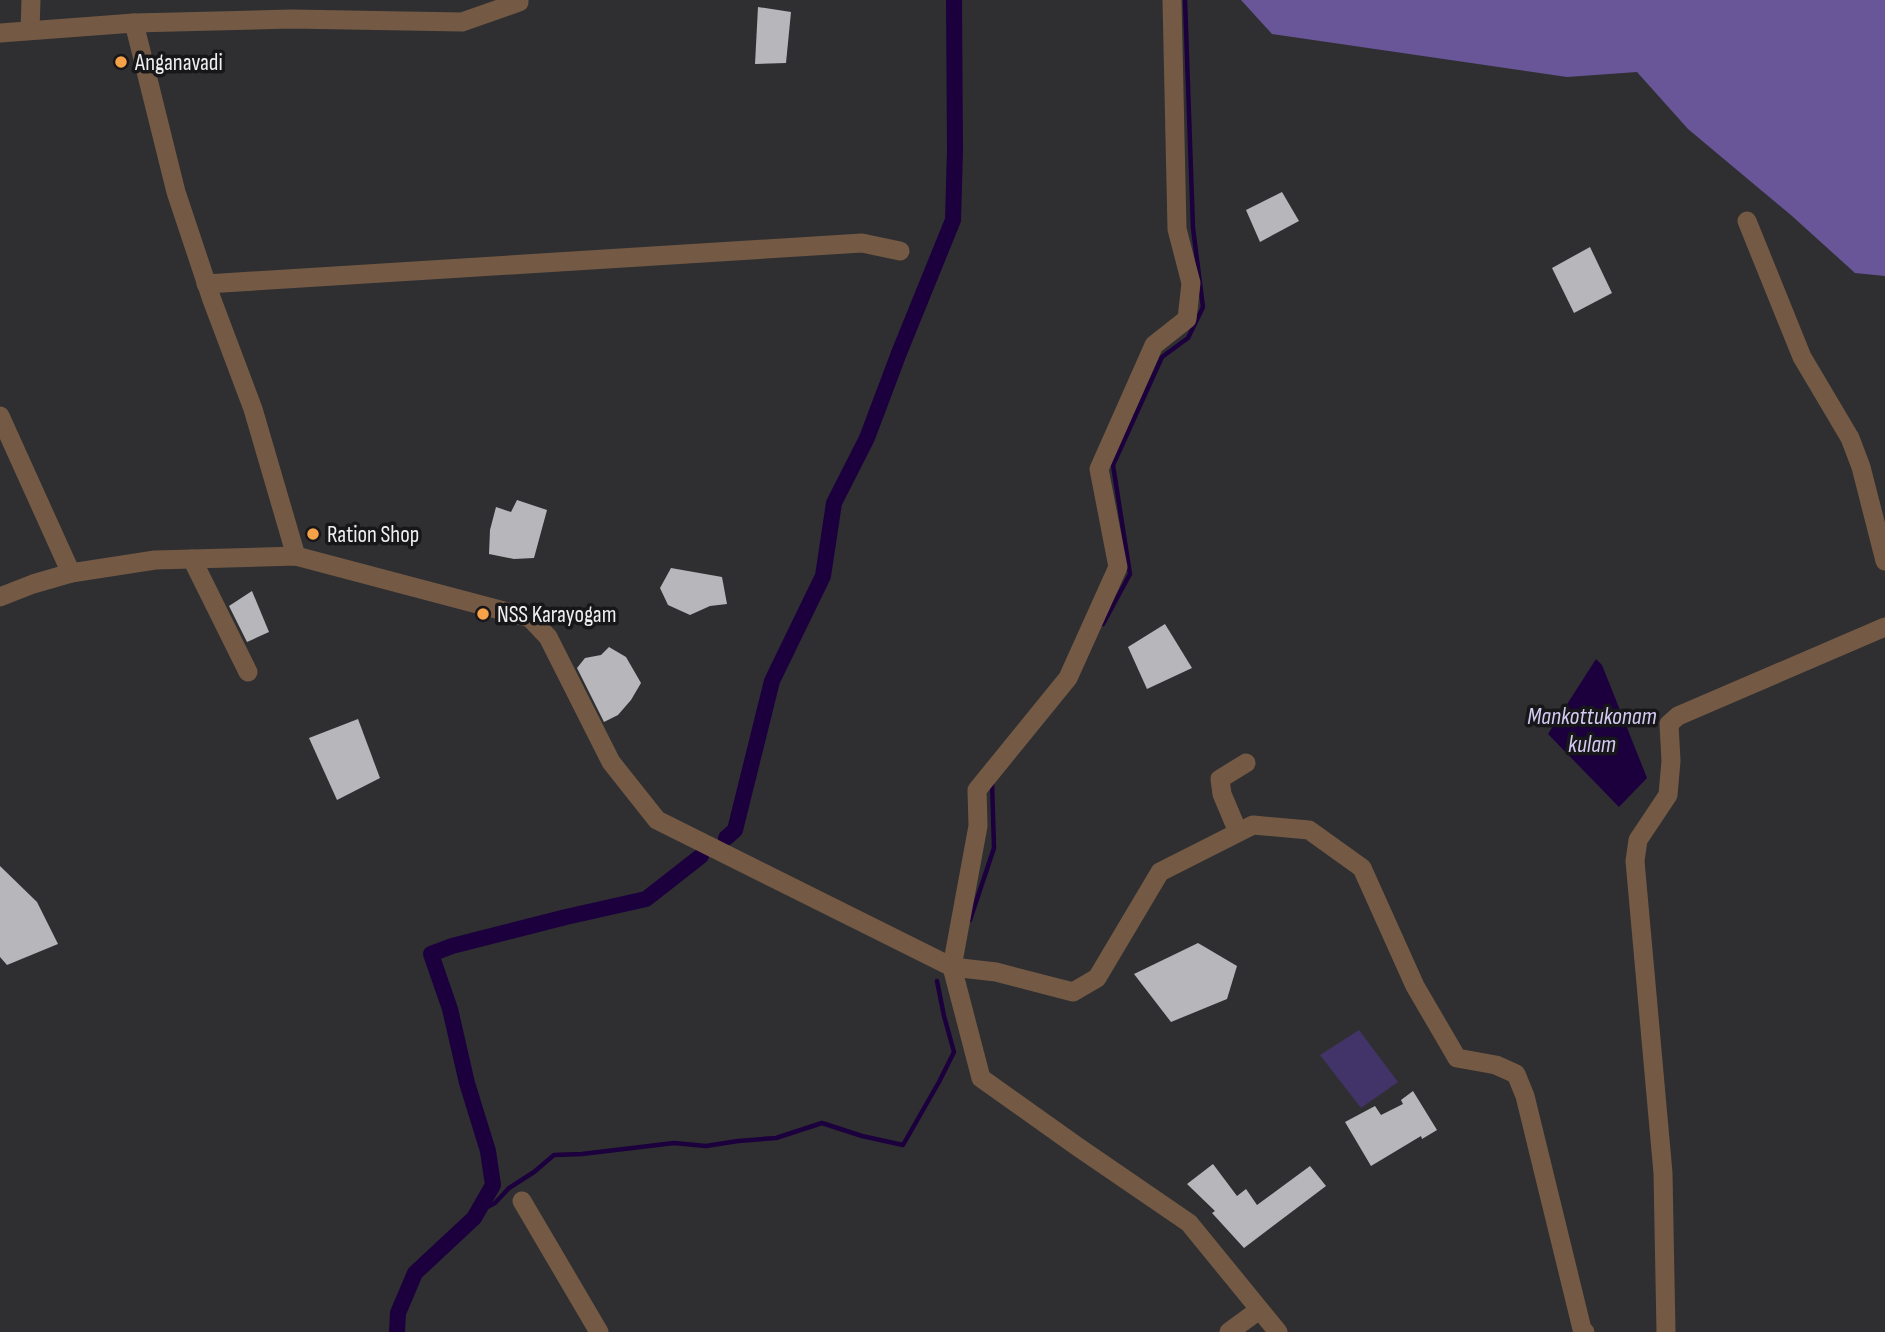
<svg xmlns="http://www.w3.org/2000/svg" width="1885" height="1332" font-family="'Sofia Sans Condensed',sans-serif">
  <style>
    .green { fill: #423368 }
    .forest { fill: #685698 }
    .water { fill: #1b003d }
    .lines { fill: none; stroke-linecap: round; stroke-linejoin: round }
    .stream { stroke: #1b003d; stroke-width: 4.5 }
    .canal { stroke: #1b003d; stroke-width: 16 }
    .building { fill: #b7b7bb }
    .street { stroke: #745a44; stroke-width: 19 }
    .poi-dot { fill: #f7a149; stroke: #171719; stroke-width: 2.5 }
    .labels { text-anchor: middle; stroke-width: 7; stroke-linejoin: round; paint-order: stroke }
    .poi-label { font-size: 23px; fill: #efeff1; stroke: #171719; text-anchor: start }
    .water-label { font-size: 24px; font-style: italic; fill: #d3caf1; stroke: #171719 }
  </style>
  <rect width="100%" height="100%" fill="#2f2f32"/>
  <path class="green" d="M1359,1030L1398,1082L1361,1108L1320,1055Z"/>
  <path class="forest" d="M1241,0H1885V276L1855,273L1792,216L1688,129L1637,72L1567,77L1272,34Z"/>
  <path class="water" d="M1596,659L1602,665L1647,778L1619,807L1548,734Z"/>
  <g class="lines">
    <g class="stream">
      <path d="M1103,624L1130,574L1113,465L1162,357L1188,338L1203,307L1193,228L1185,0"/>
      <path d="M970,920L994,848L992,782"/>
      <path d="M478,1212L495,1203L509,1188L534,1172L554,1155L582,1154L674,1143L706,1146L738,1141L776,1138L822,1123L862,1136L903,1145L939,1082L954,1052L944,1016L937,981"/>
    </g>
    <g class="canal">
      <path d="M726,838L735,830L772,681L823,576L834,503L867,438L899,353L953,220L955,150L954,0"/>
      <path d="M397,1332L398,1313L415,1273L474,1218L493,1185L488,1151L467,1083L450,1009L431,954L452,946L566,917L646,899L701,856"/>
    </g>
  </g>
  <g class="building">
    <path d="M758,7L791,12L786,63L755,64Z"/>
    <path d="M1282,192L1299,221L1260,242L1246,210Z"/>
    <path d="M1590,247L1612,293L1574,313L1552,268Z"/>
    <path d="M517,500L547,510L534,558L514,559L489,554L490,530L496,507L511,512Z"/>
    <path d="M671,568L722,577L727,604L710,606L690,615L668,605L660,588Z"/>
    <path d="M252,591L269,632L247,642L229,606Z"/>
    <path d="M1165,624L1192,668L1147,689L1128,647Z"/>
    <path d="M609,647L626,657L641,683L631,700L618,715L604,722L577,668L585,658L601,655Z"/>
    <path d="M358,719L380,778L337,800L309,738Z"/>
    <path d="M0,866L37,902L58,944L7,965L0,957Z"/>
    <path d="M1198,943L1237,966L1227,999L1171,1022L1134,974Z"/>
    <path d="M1413,1091L1437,1130L1422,1139L1421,1136L1371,1166L1345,1122L1375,1106L1381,1115L1403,1104L1401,1100Z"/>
    <path d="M1213,1164L1237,1196L1246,1189L1257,1205L1310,1166L1326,1186L1244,1248L1212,1213L1215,1211L1187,1184Z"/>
  </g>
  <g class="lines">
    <g class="street">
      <path d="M1172,0L1177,229L1191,283L1187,319L1154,345L1099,469L1118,567L1068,678L977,790L978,826L952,967L981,1078L1078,1147L1189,1223L1278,1332"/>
      <path d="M30,30L31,0"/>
      <path d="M0,33L134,23"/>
      <path d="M1747,221L1802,357L1850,438L1861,467L1885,561"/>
      <path d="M206,284L862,243L900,251"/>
      <path d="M0,416L71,573"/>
      <path d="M296,556L253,409L212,300L176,192L134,23L291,19L462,22L519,2V0"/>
      <path d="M192,559L248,672"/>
      <path d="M0,597L33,584L71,573L155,560L296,556L530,618L548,637L611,762L657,820L952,967L996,972L1073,992L1097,978L1160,872L1253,825L1309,830L1362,868L1415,986L1457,1058L1496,1065L1516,1074L1525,1096L1582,1329L1585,1332"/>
      <path d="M1238,832L1222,794L1220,779L1246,763"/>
      <path d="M522,1201L599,1332"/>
      <path d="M1229,1332L1259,1310"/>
      <path d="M1666,1332L1663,1173L1635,861L1638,840L1668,795L1671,761L1669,724L1678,716L1885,627"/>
    </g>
  </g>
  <g class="poi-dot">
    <circle cx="121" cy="62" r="7"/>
    <circle cx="313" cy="534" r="7"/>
    <circle cx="483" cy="614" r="7"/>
  </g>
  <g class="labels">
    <g class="poi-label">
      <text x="135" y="70">Anganavadi</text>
      <text x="327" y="542">Ration Shop</text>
      <text x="497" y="622">NSS Karayogam</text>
    </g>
    <g class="water-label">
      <text x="1592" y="724">Mankottukonam<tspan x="1592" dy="28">kulam</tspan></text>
    </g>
  </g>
</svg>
